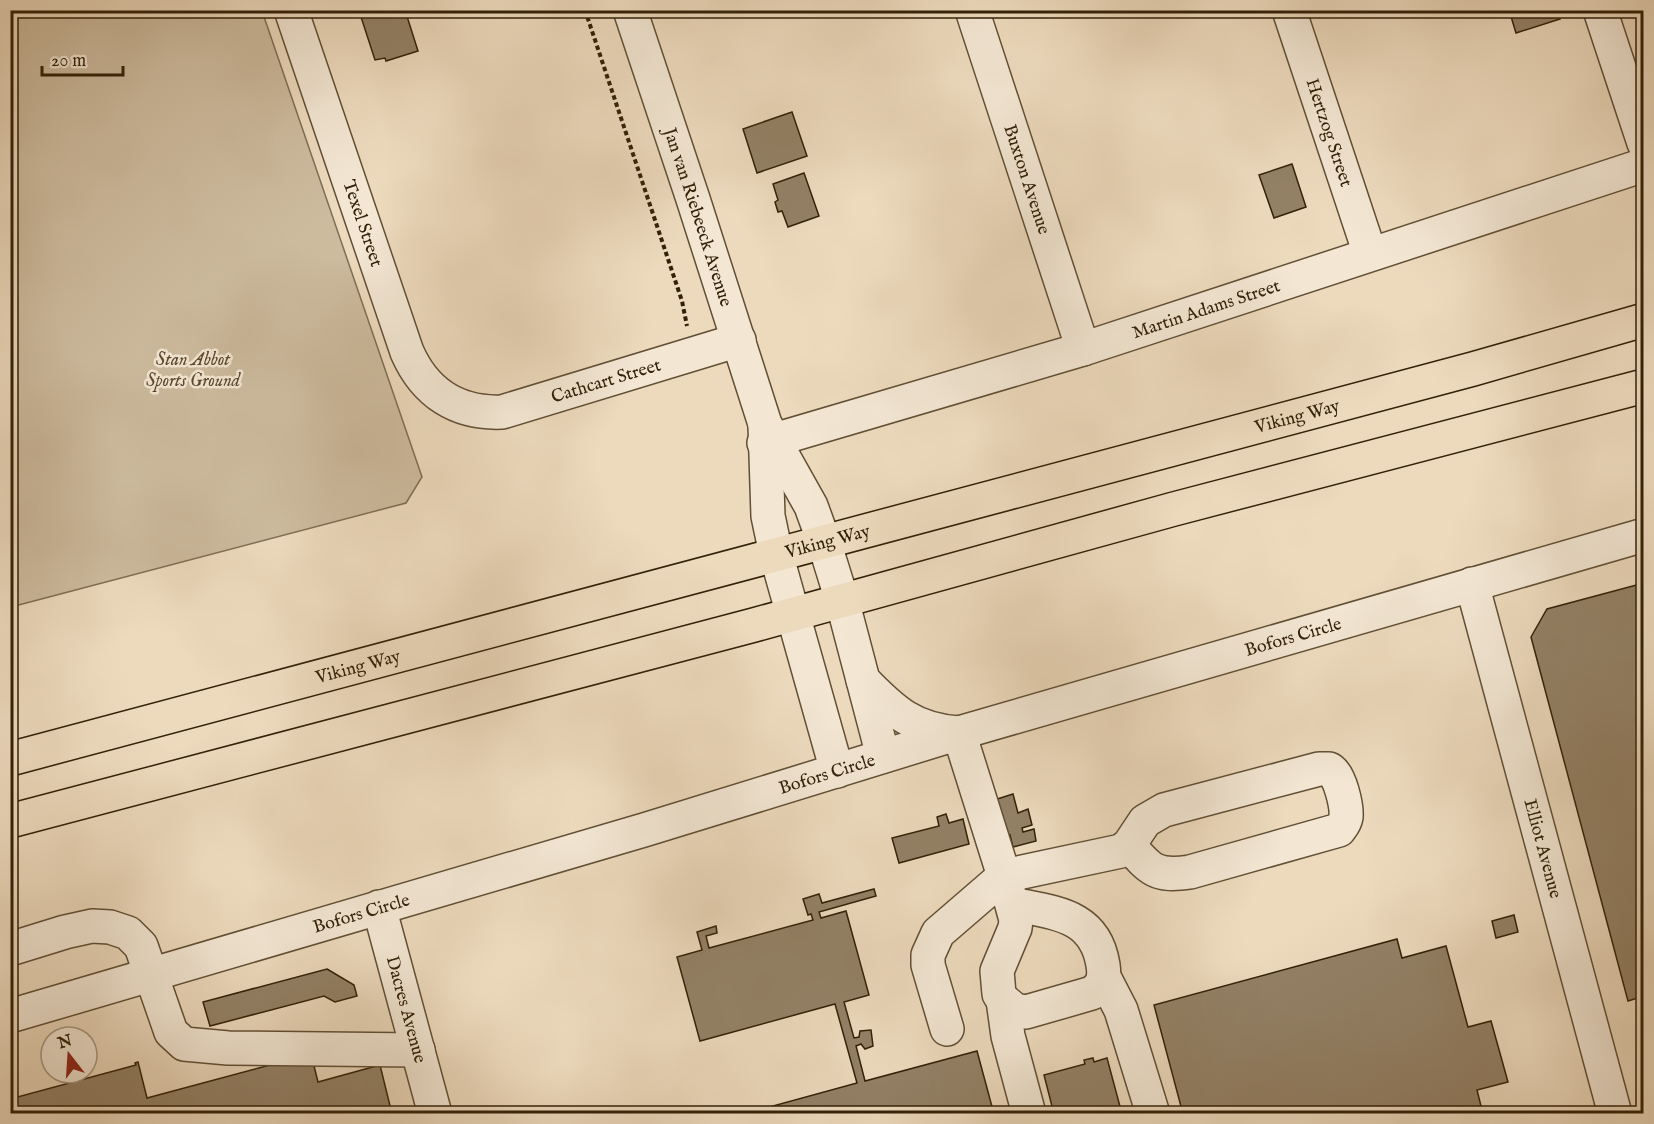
<svg xmlns="http://www.w3.org/2000/svg" width="1654" height="1124" font-family="'IM FELL English',serif">
  <style>
    .green { fill: #cdbb9e; stroke: #806e53; stroke-width: 1.5 }
    .building { fill: #938166; stroke: #322108; stroke-width: 1.5 }
    .lines { fill: none; stroke-linecap: round; stroke-linejoin: round }
    .minor-casing { stroke: #614f35; stroke-width: 36 }
    .major-casing { stroke: #322108; stroke-width: 36 }
    .path { stroke: #322108; stroke-width: 4; stroke-dasharray: 4.5 3; stroke-linecap: butt }
    .minor { stroke: #f3e7d4; stroke-width: 33 }
    .major { stroke: #eddabd; stroke-width: 33 }
    .labels { text-anchor: middle; stroke-width: 5; stroke-linejoin: round; paint-order: stroke }
    .street-label { font-size: 18px; fill: #322108; stroke: #f3e7d4 }
    .park-label { font-size: 18px; font-style: italic; fill: #59482e; stroke: #f3e7d4 }
  </style>
  <rect width="100%" height="100%" fill="#eddabd"/>
  <filter id="stains"><feTurbulence type="fractalNoise" baseFrequency=".00333" numOctaves="4"/><feColorMatrix values="0 0 0 0 .2 0 0 0 0 .09 0 0 0 0 .02 0 0 0 .5 -.17"/></filter>
  <radialGradient id="worn" r=".72"><stop offset=".6" stop-color="#630" stop-opacity="0"/><stop offset="1" stop-color="#630" stop-opacity=".3"/></radialGradient>
  <path class="green" d="M11,10L262,11L422,477L406,503L11,607Z"/>
  <g class="building">
    <path d="M382,10H405L418,51L386,61L385,58L375,60L361,17Z"/>
    <path d="M1509,10H1557L1560,19L1516,33Z"/>
    <path d="M792,112L807,156L757,173L743,129Z"/>
    <path d="M1292,164L1306,207L1274,218L1259,175Z"/>
    <path d="M804,173L819,216L788,227L782,211L778,212L775,202L778,200L773,184Z"/>
    <path d="M1644,583V996L1628,1001L1531,637L1547,609Z"/>
    <path d="M1013,794L1018,813L1028,809L1032,825L1022,828L1023,832L1034,829L1036,841L1013,847L1010,835L1004,837L994,800Z"/>
    <path d="M946,814L949,823L963,819L969,844L899,863L892,838L939,826L937,817Z"/>
    <path d="M874,889L876,896L819,912L821,918L846,911L869,995L844,1002L854,1038L859,1037L860,1031L871,1030L873,1046L865,1049L861,1044L856,1046L865,1081L977,1051L994,1114H744L857,1083L835,1004L700,1041L677,957L702,950L697,932L716,926L717,933L706,936L709,948L813,920L811,914L808,915L803,899L819,894L822,903Z"/>
    <path d="M1514,915L1518,932L1496,938L1492,921Z"/>
    <path d="M1397,939L1402,958L1446,946L1468,1027L1491,1021L1508,1082L1477,1090L1483,1114H1183L1154,1005Z"/>
    <path d="M327,969L354,985L357,996L335,1002L324,996L210,1026L203,1002Z"/>
    <path d="M311,1054L318,1082L380,1065L392,1114H10V1099L136,1065L135,1063L138,1062L147,1098Z"/>
    <path d="M1093,1058L1094,1062L1107,1058L1122,1114H1054L1044,1075L1085,1064L1084,1060Z"/>
  </g>
  <g class="lines">
    <defs>
      <g id="minor">
        <path id="s1" d="M291,10L407,352C425,393 457,414 502,412L739,340"/>
        <path id="s2" d="M630,10L693,199L765,424L811,506L824,542L842,600L883,756"/>
        <path id="s3" d="M972,10L1083,349"/>
        <path id="s4" d="M1289,10L1370,254"/>
        <path d="M1600,10L1644,143"/>
        <path d="M765,425L768,516L776,554L837,771"/>
        <path id="s5" d="M764,443L1083,349L1644,165"/>
        <path id="s6" d="M1472,584L1615,1114"/>
        <path d="M863,680C893,711 913,730 959,733L1004,876L1016,920L1015,928L997,971L999,994L1003,1000L1015,1010L1026,1012L1092,993C1103,985 1105,978 1103,965C1095,914 1054,913 1012,904"/>
        <path id="s7" d="M379,907L435,1114"/>
        <path d="M10,949L65,932L92,926L110,927L128,933L141,946L171,1032L184,1044L228,1048L418,1050"/>
        <path d="M1104,977L1121,1010L1153,1114"/>
        <path d="M1003,1000L1008,1036L1029,1114"/>
        <path id="s8" d="M10,1016L644,830L959,733L1644,535"/>
        <path d="M947,1029L928,965V955L938,933L1004,876L1121,851L1129,845L1145,821L1164,810L1319,769C1320,769 1328,769 1329,769C1340,773 1347,807 1346,817C1345,823 1342,826 1339,830L1190,872C1156,877 1150,870 1129,845"/>
      </g>
      <g id="major">
        <path id="s9" d="M10,759L1473,369L1644,320"/>
        <path d="M10,821L754,625L1174,509L1644,386"/>
      </g>
    </defs>
    <use href="#minor" class="minor-casing"/>
    <use href="#major" class="major-casing"/>
    <path class="path" d="M585,10L682,301L687,326"/>
    <use href="#minor" class="minor"/>
    <use href="#major" class="major"/>
  </g>
  <g class="labels">
    <g class="street-label">
      <text dy="6" stroke="none"><textPath href="#s4" startOffset="129">Hertzog Street</textPath></text>
      <text dy="6" stroke="none"><textPath href="#s3" startOffset="178">Buxton Avenue</textPath></text>
      <text dy="6" stroke="none"><textPath href="#s2" startOffset="218">Jan van Riebeeck Avenue</textPath></text>
      <text dy="6" stroke="none"><textPath href="#s1" startOffset="225">Texel Street</textPath></text>
      <text dy="6" stroke="none"><textPath href="#s5" startOffset="462">Martin Adams Street</textPath></text>
      <text dy="6" stroke="none"><textPath href="#s1" startOffset="590">Cathcart Street</textPath></text>
      <text dy="6" stroke="none"><textPath href="#s9" startOffset="1332">Viking Way</textPath></text>
      <text dy="6" stroke="none"><textPath href="#s9" startOffset="846">Viking Way</textPath></text>
      <text dy="6" stroke="none"><textPath href="#s8" startOffset="1338">Bofors Circle</textPath></text>
      <text dy="6" stroke="none"><textPath href="#s9" startOffset="360">Viking Way</textPath></text>
      <text dy="6" stroke="none"><textPath href="#s8" startOffset="852">Bofors Circle</textPath></text>
      <text dy="6" stroke="none"><textPath href="#s6" startOffset="274">Elliot Avenue</textPath></text>
      <text dy="6" stroke="none"><textPath href="#s8" startOffset="366">Bofors Circle</textPath></text>
      <text dy="6" stroke="none"><textPath href="#s7" startOffset="106">Dacres Avenue</textPath></text>
    </g>
    <g class="park-label">
      <text x="193" y="365">Stan Abbot<tspan x="193" dy="21">Sports Ground</tspan></text>
    </g>
  </g>
  <rect width="1654" height="1124" fill="none" stroke="#eddabd" stroke-width="36"/>
  <rect x="12" y="12" width="1630" height="1100" fill="none" stroke="#322108" stroke-width="3"/>
  <rect x="18" y="18" width="1618" height="1088" fill="none" stroke="#322108" stroke-width="1.5"/>
  <g transform="translate(69 1055) rotate(343)"><circle r="28" fill="#f3e7d4" stroke="#a69882" stroke-width="1.5"/>
  <path d="M0-4.5L10 22L0 15L-10 22Z" fill="#8f2418"/>
  <text y="-9" font-size="16" font-weight="bold" text-anchor="middle" fill="#322108">N</text>
  </g>
  <path d="M42 66v9h81v-9" fill="none" stroke="#322108" stroke-width="3"/>
  <text x="51" y="66" font-size="18" fill="#322108" stroke="#f3e7d4" stroke-width="4.5" paint-order="stroke">20 m</text>
  <rect width="100%" height="100%" filter="url(#stains)"/>
  <rect width="100%" height="100%" fill="url(#worn)"/>
</svg>
